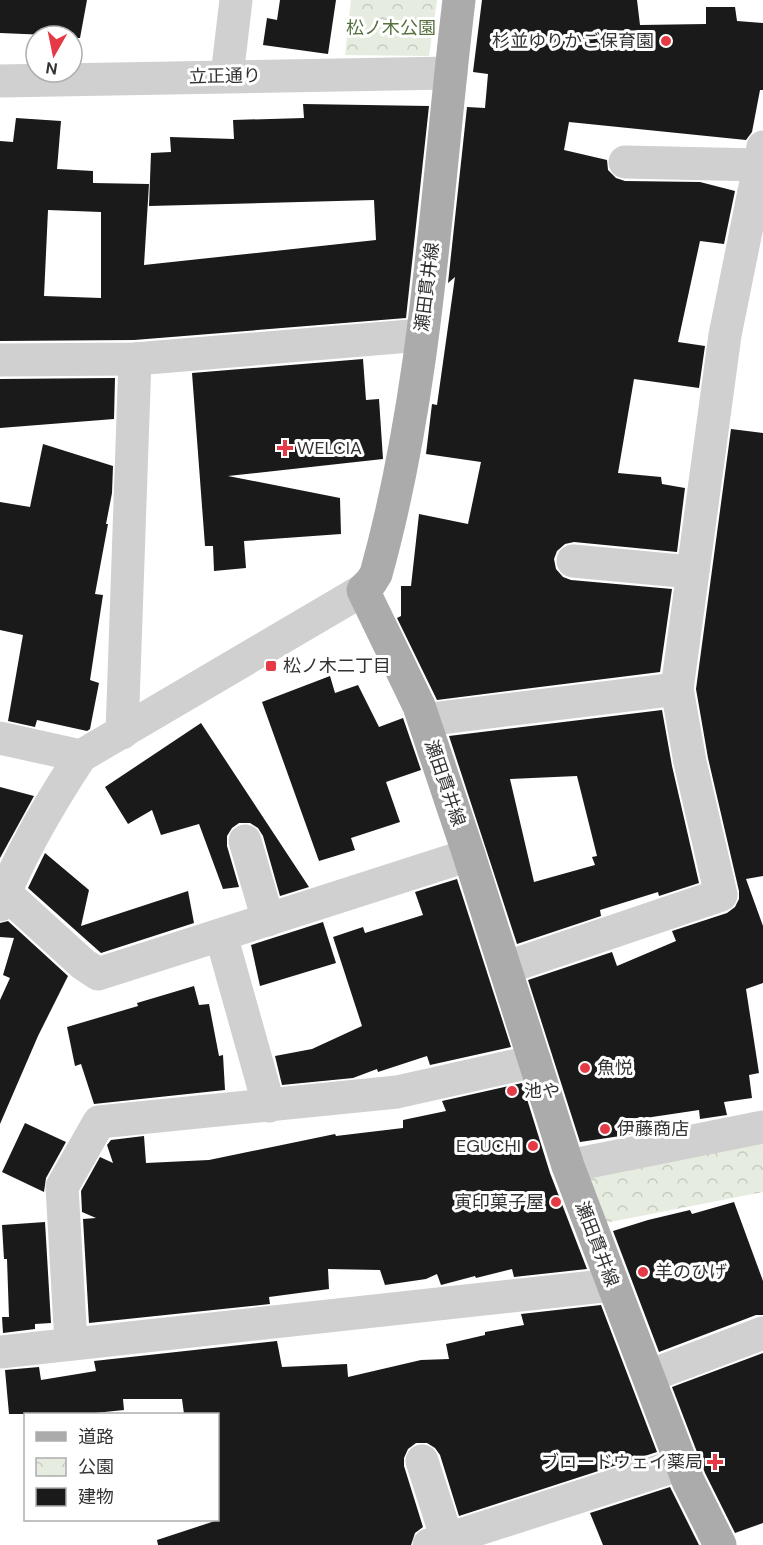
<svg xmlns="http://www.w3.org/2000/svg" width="763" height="1545" font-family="'DM Sans','Noto Sans JP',sans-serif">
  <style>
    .park { fill: url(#park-crowns) }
    .building { fill: #1a1a1a; fill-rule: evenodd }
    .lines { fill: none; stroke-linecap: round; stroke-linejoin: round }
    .minor { stroke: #d0d0d0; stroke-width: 33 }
    .major { stroke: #ababab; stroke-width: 33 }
    .poi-dot { fill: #e63946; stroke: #fff; stroke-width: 2 }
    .labels { text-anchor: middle; stroke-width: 6; stroke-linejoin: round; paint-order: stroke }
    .park-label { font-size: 18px; fill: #56703f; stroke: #fff }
    .poi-label { font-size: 18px; fill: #333; stroke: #fff; text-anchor: start }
    .street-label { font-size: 18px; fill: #333; stroke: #fff }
  </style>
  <defs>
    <pattern id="park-crowns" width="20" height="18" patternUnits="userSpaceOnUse" patternTransform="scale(1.5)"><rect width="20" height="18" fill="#e6ecdf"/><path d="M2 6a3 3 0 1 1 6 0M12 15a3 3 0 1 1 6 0" fill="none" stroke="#c6cbc0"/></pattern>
  </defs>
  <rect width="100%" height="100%" fill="#fff"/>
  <g class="park">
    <path d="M351,0H437L429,56L345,55Z"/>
    <path d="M763,1138V1192L600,1224L582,1175Z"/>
  </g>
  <g class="building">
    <path d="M0,0H87L80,38H72V36L0,33Z"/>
    <path d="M280,0H336L328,54L263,45L267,18L277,20Z"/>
    <path d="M482,0H637L640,25L706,24V7H735L737,21L763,23V90H760L752,132L746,140L569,122L564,150L607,160L608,170L616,178L625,181L700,182L735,191L724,244L700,241L678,342L705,346L699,388L634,379L618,473L661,477L662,484L685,488L677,552L574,542L565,544L557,551L554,559L556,569L563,577L571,580L672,589L660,672L437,700L397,618L401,616V586H411L419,514L468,524L481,462L426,454L432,404L437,405L455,277L448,283L467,107L485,108L488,74L473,72Z"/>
    <path d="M303,104L429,106L406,318L134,340L0,341V141L13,142L16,118L61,121L57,169L93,171V183L149,184L144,265L376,240L374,200L149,206L151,153L171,152L170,137L234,139L233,120L304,118ZM48,210L101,212V298L44,296Z"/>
    <path d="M363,359L366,400L379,399L383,459L228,476L340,498L341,534L244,541L246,568L214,571L213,546H205L192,373Z"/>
    <path d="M115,378L114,419L0,428V379Z"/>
    <path d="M731,429L763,433V876L746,879L763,926V983L746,989L759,1073L749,1075L752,1098L724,1102L727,1115L700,1119L699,1110L632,1120L634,1134L580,1142L528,980L612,952L617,966L676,941L672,931L727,913L735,907L739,899V891L708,758L696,689Z"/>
    <path d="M43,444L113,466L112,493L106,524H108L95,594L103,595L90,680L99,683L90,729L87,731L37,720L35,727L8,721L23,635L0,630V502L30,507Z"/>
    <path d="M330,676L335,693L358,685L379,727L403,718L421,770L386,782L400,822L351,838L355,850L319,861L262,702Z"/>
    <path d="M662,710L672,766L699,883L659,896L658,892L600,910L601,916L517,944L449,736ZM577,776L597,856L592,857L595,865L534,882L510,779Z"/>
    <path d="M201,723L309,887L280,896L263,836L258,828L250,823H239L232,828L227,836V846L239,887L223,889L199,824L161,835L152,810L128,824L105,787Z"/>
    <path d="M0,787L34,796L0,858Z"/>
    <path d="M45,853L89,890L81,926L188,891L194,923L101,953L28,888Z"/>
    <path d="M457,879L511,1047L430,1065L427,1056L378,1072L377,1069L353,1078L282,1085L275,1056L312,1049L362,1026L333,937L363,927L365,933L423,915L415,892Z"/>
    <path d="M8,921L68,976L38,1036L0,1124V1000L10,978L3,975L14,938L0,937V923Z"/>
    <path d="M323,922L336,963L260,986L251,945Z"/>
    <path d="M194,986L199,1005L209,1004L219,1056L223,1055L225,1090L94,1104L81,1064L75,1066L67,1027L138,1006L137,1003Z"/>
    <path d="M522,1083L550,1173L587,1269L514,1277L512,1269L476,1278L475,1276L441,1285L437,1274L426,1279L385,1285L380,1270L328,1269L329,1289L269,1297L270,1304L89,1323L83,1219L96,1218L82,1212L81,1191L100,1157L113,1163L107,1145L111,1140L144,1136L146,1163L209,1160L335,1134L336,1136L403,1128V1120L446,1111L442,1101Z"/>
    <path d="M25,1123L66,1142L46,1178L44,1192L2,1172Z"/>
    <path d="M734,1202L763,1281V1315H756L659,1352L613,1231L648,1220L690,1210L692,1214Z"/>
    <path d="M45,1222L51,1323L35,1324V1329L3,1333L2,1317H9L7,1259H4L2,1225Z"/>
    <path d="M601,1305L657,1452L459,1516L440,1455L435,1448L427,1443H416L408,1449L404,1458V1466L423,1527L415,1533L411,1545H158L157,1540L218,1520V1414H184L182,1399H123L124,1410L85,1414H9L5,1370L39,1367L41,1380L96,1371L94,1361L277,1341L282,1367L347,1364L348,1377L421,1360L449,1359L446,1344L485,1335V1332L524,1325L521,1314Z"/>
    <path d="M763,1353V1523L735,1533L705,1473L672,1387Z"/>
    <path d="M670,1487L699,1545H603L590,1513Z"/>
  </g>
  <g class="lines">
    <g class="minor">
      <path d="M227,76L236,0"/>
      <path d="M0,81L451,73"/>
      <path d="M625,162L759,165"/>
      <path d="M0,360L135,359L422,335"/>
      <path d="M573,561L691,572"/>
      <path d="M424,720L677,689"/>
      <path d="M122,733L135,359"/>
      <path d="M0,738L81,756"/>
      <path d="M245,841L268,920"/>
      <path d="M5,893L83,964L98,974L469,855"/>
      <path d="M0,905C21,852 50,803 81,756L363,590"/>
      <path d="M221,935L269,1106"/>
      <path d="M505,968L721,895L690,762L677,689L725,335L763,147"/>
      <path d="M568,1166L763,1127"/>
      <path d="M71,1343L62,1187L99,1122L397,1092L535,1061"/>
      <path d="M0,1352L612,1285"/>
      <path d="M649,1376L763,1333"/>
      <path d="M422,1461L447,1539"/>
      <path d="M429,1545L681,1464"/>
    </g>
    <path class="major" d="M459,0C436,191 428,387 376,574L371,582L363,590L419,706L469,855L568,1166L688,1481L720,1545"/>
  </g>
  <g class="poi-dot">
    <circle cx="666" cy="41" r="6"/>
    <path d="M282 439h6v6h6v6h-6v6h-6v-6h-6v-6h6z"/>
    <rect x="265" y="660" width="12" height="12" rx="3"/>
    <circle cx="585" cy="1068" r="6"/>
    <circle cx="512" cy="1091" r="6"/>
    <circle cx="605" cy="1129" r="6"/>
    <circle cx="533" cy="1146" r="6"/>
    <circle cx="556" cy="1202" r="6"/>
    <circle cx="643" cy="1272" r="6"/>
    <path d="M712 1453h6v6h6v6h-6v6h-6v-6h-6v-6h6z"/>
  </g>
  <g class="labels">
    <g class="park-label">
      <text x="391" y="34">松ノ木公園</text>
    </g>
    <g class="poi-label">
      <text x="654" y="47" text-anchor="end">杉並ゆりかご保育園</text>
      <text x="297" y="454">WELCIA</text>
      <text x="283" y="672">松ノ木二丁目</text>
      <text x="597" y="1074">魚悦</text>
      <text x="524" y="1097">池や</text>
      <text x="617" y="1135">伊藤商店</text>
      <text x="521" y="1152" text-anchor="end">EGUCHI</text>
      <text x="544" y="1208" text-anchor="end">寅印菓子屋</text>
      <text x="655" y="1278">羊のひげ</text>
      <text x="703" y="1468" text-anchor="end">ブロードウェイ薬局</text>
    </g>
    <g class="street-label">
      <text transform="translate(225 76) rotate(-1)" y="6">立正通り</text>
      <text transform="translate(427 287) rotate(-83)" y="6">瀬田貫井線</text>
      <text transform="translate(445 783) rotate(71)" y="6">瀬田貫井線</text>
      <text transform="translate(597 1244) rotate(69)" y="6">瀬田貫井線</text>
    </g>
  </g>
  <rect x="24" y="1413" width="195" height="108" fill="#ffffff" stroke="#adadad" stroke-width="1.5"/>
  <rect x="36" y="1432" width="30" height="9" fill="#ababab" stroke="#adadad" stroke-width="1.5"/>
  <text x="78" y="1443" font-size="18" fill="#333333">道路</text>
  <rect x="36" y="1458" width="30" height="18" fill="url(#park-crowns)" stroke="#adadad" stroke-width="1.5"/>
  <text x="78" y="1473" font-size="18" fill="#333333">公園</text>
  <rect x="36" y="1488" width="30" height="18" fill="#1a1a1a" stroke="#adadad" stroke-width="1.5"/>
  <text x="78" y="1503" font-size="18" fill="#333333">建物</text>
  <g transform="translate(54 54) rotate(189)"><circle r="28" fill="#ffffff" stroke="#adadad" stroke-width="1.5"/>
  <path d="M0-4.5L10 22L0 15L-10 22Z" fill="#e63946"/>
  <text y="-9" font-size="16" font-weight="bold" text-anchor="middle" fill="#333333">N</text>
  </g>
</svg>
